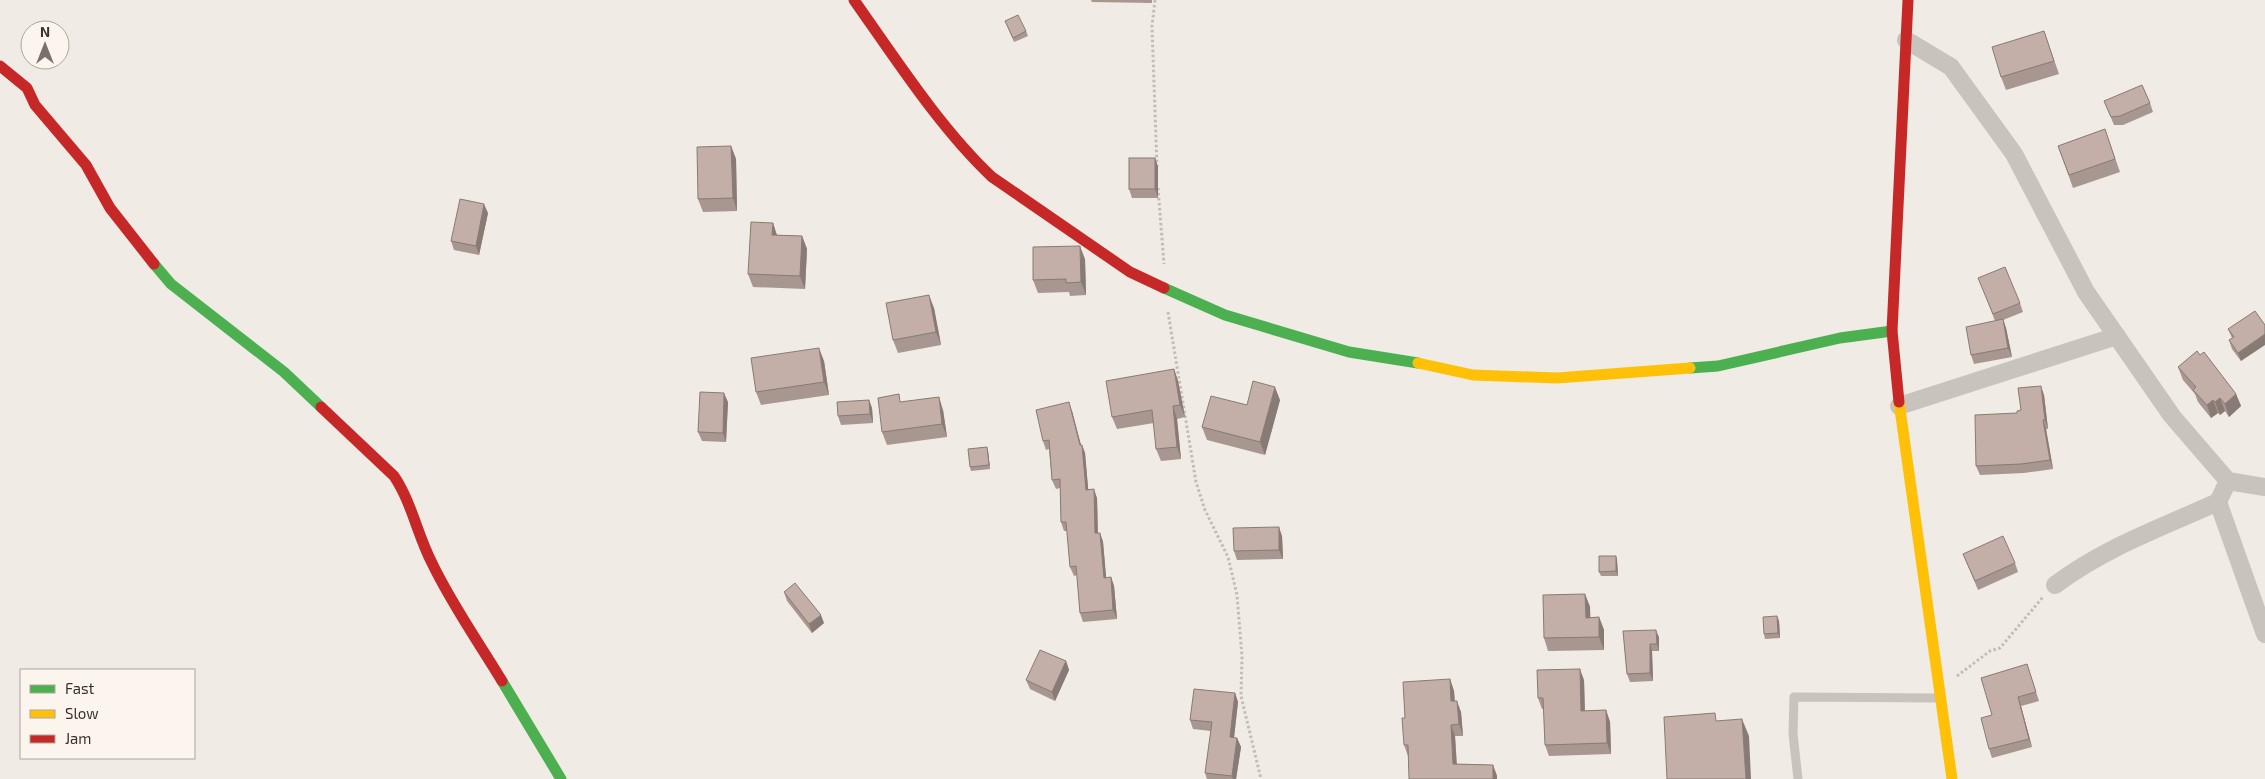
<svg xmlns="http://www.w3.org/2000/svg" width="2265" height="779" font-family="'Exo 2',sans-serif">
  <style>
    .lines { fill: none; stroke-linecap: round; stroke-linejoin: round }
    .path { stroke: #c2bbb6; stroke-width: 3; stroke-dasharray: 2.5 2.5; stroke-linecap: butt }
    .lane { stroke: #c9c3be; stroke-width: 9 }
    .street { stroke: #c9c3be; stroke-width: 18 }
    .fast { stroke: #4caf50; stroke-width: 11 }
    .slow { stroke: #ffc107; stroke-width: 11 }
    .jam { stroke: #c62828; stroke-width: 11 }
    .wall { fill: #a89690 }
    .shaded-wall { fill: #887a75 }
    .building { fill: #c3afa7; stroke: #887a75 }
  </style>
  <rect width="100%" height="100%" fill="#f0ebe5"/>
  <g class="lines">
    <g class="path">
      <path d="M1155,0L1152,26L1157,167"/>
      <path d="M1158,188L1164,264"/>
      <path d="M1168,312L1196,482L1205,510L1228,557L1237,595L1242,657L1241,696L1261,779"/>
      <path d="M1957,676L1990,651L2000,648L2043,597"/>
    </g>
    <path class="lane" d="M1798,779L1793,734L1794,697L1937,698"/>
    <g class="street">
      <path d="M1906,40L1951,67L2014,154L2086,292L2172,416L2228,481L2265,487"/>
      <path d="M1899,406L2117,336"/>
      <path d="M2218,502L2265,634"/>
      <path d="M2055,585C2104,548 2162,527 2218,502L2228,481"/>
    </g>
    <g class="fast">
      <path d="M154,264L171,284L284,372L321,407"/>
      <path d="M1164,288L1225,315L1349,352L1418,363"/>
      <path d="M1690,368L1718,366L1840,338L1892,331"/>
      <path d="M502,681L561,779"/>
    </g>
    <g class="slow">
      <path d="M1418,363L1473,375L1557,378L1690,368"/>
      <path d="M1899,402L1952,779"/>
    </g>
    <g class="jam">
      <path d="M854,0C895,58 940,128 992,177L1130,272L1164,288"/>
      <path d="M0,66L27,88L35,105L86,165L110,208L154,264"/>
      <path d="M1899,402L1892,331L1908,0"/>
      <path d="M321,407L394,476C412,503 417,534 432,563C451,603 479,643 502,681"/>
    </g>
  </g>
  <g class="wall">
    <path d="M1091,0H1152V3L1092,2Z"/>
    <path d="M1005,21L1026,31L1028,36L1014,42Z"/>
    <path d="M2044,31L2059,74L2006,90L2001,77Z"/>
    <path d="M2104,101L2150,103L2153,112L2123,125H2114Z"/>
    <path d="M2105,129L2120,172L2073,188L2058,146Z"/>
    <path d="M731,146L736,159L737,211L703,212L698,199Z"/>
    <path d="M1155,158L1158,167V198H1132L1129,189Z"/>
    <path d="M488,213L479,255L454,250L451,241Z"/>
    <path d="M773,223L777,235L802,236L807,249L805,289L753,287L748,274Z"/>
    <path d="M1085,259L1086,295L1070,296L1069,292L1038,293L1033,280Z"/>
    <path d="M1982,287L2020,303L2023,312L2003,320L2006,328L2012,357L1974,364L1971,355L1995,321Z"/>
    <path d="M934,308L941,345L898,353L893,340Z"/>
    <path d="M2265,325L2241,361L2232,349L2229,340L2232,338L2228,329Z"/>
    <path d="M824,361L829,395L761,405L756,392Z"/>
    <path d="M2178,367L2236,394L2241,406L2229,417L2225,411L2220,415L2218,413L2211,418L2198,402L2195,394L2183,380Z"/>
    <path d="M1174,369L1178,381L1185,417L1177,419L1181,459L1161,461L1156,449L1154,423L1117,429L1112,417Z"/>
    <path d="M2044,395L2048,429H2046L2053,469L2024,473L1980,475L1976,466L2017,413L2021,410Z"/>
    <path d="M869,400L872,408L873,423L841,425L838,416Z"/>
    <path d="M1280,400L1265,455L1207,440L1202,427L1247,405Z"/>
    <path d="M728,402L726,442L702,441L698,432Z"/>
    <path d="M943,410L947,437L887,445L882,432Z"/>
    <path d="M1072,411L1081,445H1082L1085,453L1088,489L1097,498L1098,533H1100L1103,542L1106,578L1111,577L1114,586L1117,619L1083,622L1080,613L1077,575L1074,576L1070,567L1067,531H1064L1061,522L1060,488L1056,489L1052,480L1049,449L1046,450L1043,441Z"/>
    <path d="M988,451L990,469L971,471L970,467Z"/>
    <path d="M1282,536L1283,559L1237,560L1234,551Z"/>
    <path d="M1963,554L2015,563L2018,572L1978,590Z"/>
    <path d="M1616,556L1617,560L1618,576H1601L1599,572Z"/>
    <path d="M784,592L824,623L812,633L787,601Z"/>
    <path d="M1585,594L1590,607V618L1599,617L1604,630V650L1548,651L1544,638Z"/>
    <path d="M1777,616L1779,621L1780,638L1765,639L1764,634Z"/>
    <path d="M1623,631L1659,637V651H1652L1653,681L1630,682L1627,674Z"/>
    <path d="M1066,661L1069,670L1055,701L1030,689L1026,680Z"/>
    <path d="M2027,664L2039,701L2021,706L2032,747L1992,758L1989,749L1992,715Z"/>
    <path d="M1450,679L1454,691L1455,701L1461,712L1463,736H1455L1457,764L1493,765L1497,776L1408,756L1404,745L1405,718Z"/>
    <path d="M1584,680L1585,711L1606,710L1610,722L1611,754L1549,756L1545,745L1544,709H1542L1538,698Z"/>
    <path d="M1235,693L1238,702L1234,738H1237L1241,747L1236,779H1207L1205,773L1211,731L1193,729L1190,720Z"/>
  </g>
  <g class="shaded-wall">
    <path d="M731,146L736,159L737,211L733,198Z"/>
    <path d="M1155,158L1158,167V198L1155,189Z"/>
    <path d="M484,204L488,213L479,255L476,246Z"/>
    <path d="M773,223L777,236L772,235Z"/>
    <path d="M802,236L807,249L805,289L800,276Z"/>
    <path d="M1080,246L1085,259L1086,295L1081,282Z"/>
    <path d="M929,295L934,308L941,345L936,332Z"/>
    <path d="M2003,319L2006,328L2012,357L2008,348Z"/>
    <path d="M2265,334V345L2241,361L2238,353Z"/>
    <path d="M819,348L824,361L829,395L824,382Z"/>
    <path d="M1174,369L1178,381L1185,417L1180,405Z"/>
    <path d="M2041,386L2044,395L2048,429L2045,420Z"/>
    <path d="M1275,387L1280,400L1265,455L1260,442Z"/>
    <path d="M724,393L728,402L726,442L723,433Z"/>
    <path d="M2236,394L2241,406L2229,417L2225,404Z"/>
    <path d="M939,397L943,410L947,437L942,424Z"/>
    <path d="M2220,398L2225,411L2220,415L2215,402Z"/>
    <path d="M869,400L872,408L873,423L870,414Z"/>
    <path d="M2213,400L2218,413L2211,418L2207,405Z"/>
    <path d="M1069,402L1072,411L1083,453L1082,445L1085,453L1089,498L1086,490L1080,445Z"/>
    <path d="M1173,406L1177,419L1181,459L1177,447Z"/>
    <path d="M2043,420L2046,429L2053,469L2050,460Z"/>
    <path d="M987,447L988,451L990,469L989,465Z"/>
    <path d="M1094,489L1097,498L1098,542L1095,533Z"/>
    <path d="M1279,527L1282,536L1283,559L1279,550Z"/>
    <path d="M1100,533L1103,542L1107,587L1104,578Z"/>
    <path d="M1616,556L1617,560L1618,576L1616,571Z"/>
    <path d="M1111,577L1114,586L1117,619L1113,610Z"/>
    <path d="M1585,594L1590,607L1591,631L1586,618Z"/>
    <path d="M821,615L824,623L812,633L809,624Z"/>
    <path d="M1777,616L1779,621L1780,638L1778,633Z"/>
    <path d="M1599,617L1604,630V650L1599,637Z"/>
    <path d="M1656,630L1659,637V651L1657,644Z"/>
    <path d="M1650,644L1652,651L1653,681L1650,673Z"/>
    <path d="M1066,661L1069,670L1055,701L1052,692Z"/>
    <path d="M1580,669L1584,680L1585,722L1581,711Z"/>
    <path d="M1450,679L1454,691L1455,712L1451,701Z"/>
    <path d="M1235,693L1238,702L1233,746L1230,737Z"/>
    <path d="M2018,697L2021,706L2032,747L2029,739Z"/>
    <path d="M1457,701L1461,712L1463,736L1459,724Z"/>
    <path d="M1606,710L1610,722L1611,754L1607,743Z"/>
    <path d="M1742,719L1749,736L1751,779H1746Z"/>
    <path d="M1451,725L1455,736L1457,775L1453,764Z"/>
    <path d="M1237,738L1241,747L1236,779H1233L1232,776Z"/>
    <path d="M1493,765L1497,776V779H1493Z"/>
  </g>
  <g class="building">
    <path d="M1018,15L1026,31L1013,38L1005,21Z"/>
    <path d="M2044,31L2054,61L2001,77L1992,47Z"/>
    <path d="M2142,85L2150,103L2120,116L2111,117L2104,101Z"/>
    <path d="M2105,129L2115,159L2069,175L2058,146Z"/>
    <path d="M731,146L733,198L698,199L697,147Z"/>
    <rect x="1129" y="158" width="26" height="31"/>
    <path d="M460,199L484,204L476,246L451,241Z"/>
    <path d="M751,222L773,223L772,235L802,236L800,276L748,274Z"/>
    <path d="M1080,246L1081,282L1066,283V279L1033,280V247Z"/>
    <path d="M2005,267L2020,303L1993,314L1978,278Z"/>
    <path d="M929,295L936,332L893,340L886,303Z"/>
    <path d="M2255,311L2265,325V334L2238,353L2229,340L2234,337L2228,329Z"/>
    <path d="M2003,319L2008,348L1971,355L1966,327Z"/>
    <path d="M819,348L824,382L756,392L751,358Z"/>
    <path d="M2197,351L2200,355L2204,352L2236,394L2225,404L2220,398L2215,402L2213,400L2207,405L2193,390L2196,387L2178,367Z"/>
    <path d="M1174,369L1180,405L1173,406L1177,447L1156,449L1152,410L1112,417L1106,381Z"/>
    <path d="M1253,381L1275,387L1260,442L1202,427L1211,396L1247,405Z"/>
    <path d="M2041,386L2045,420H2043L2050,460L2021,464L1976,466L1975,415L2017,413V411L2021,410L2018,388Z"/>
    <path d="M700,392L724,393L723,433L698,432Z"/>
    <path d="M899,394L900,402L939,397L942,424L882,432L878,398Z"/>
    <path d="M869,400L870,414L838,416L837,402Z"/>
    <path d="M1069,402L1080,445H1082L1086,490L1094,489L1095,533H1100L1104,578L1111,577L1113,610L1080,613L1076,566L1070,567L1066,522H1061L1060,479L1052,480L1049,440L1043,441L1036,410Z"/>
    <path d="M987,447L989,465L970,467L968,449Z"/>
    <path d="M1279,527V550L1234,551L1233,528Z"/>
    <path d="M2003,536L2015,563L1975,581L1963,554Z"/>
    <path d="M1599,556H1616V571L1599,572Z"/>
    <path d="M795,583L821,615L809,624L784,592Z"/>
    <path d="M1585,594L1586,618L1599,617V637L1544,638L1543,595Z"/>
    <path d="M1777,616L1778,633L1764,634L1763,617Z"/>
    <path d="M1656,630L1657,644H1650V673L1627,674L1623,631Z"/>
    <path d="M1040,650L1066,661L1052,692L1026,680Z"/>
    <path d="M2027,664L2036,692L2018,697L2029,739L1989,749L1981,718L1992,715L1981,678Z"/>
    <path d="M1580,669L1581,711L1606,710L1607,743L1545,745L1543,698H1538L1537,670Z"/>
    <path d="M1450,679L1451,701H1457L1459,724L1451,725L1453,764L1493,765V779H1409L1408,745H1404L1402,718H1405L1403,682Z"/>
    <path d="M1194,689L1235,693L1230,737L1237,738L1232,776L1205,773L1212,722L1190,720Z"/>
    <path d="M1715,713L1716,721L1742,719L1746,779H1667L1664,717Z"/>
  </g>
  <rect x="20" y="669" width="175" height="90" fill="#fbf5ee" stroke="#aea6a0"/>
  <rect x="30" y="685" width="25" height="8" fill="#4caf50" stroke="#aea6a0"/>
  <text x="65" y="694" font-size="15" fill="#3b302b">Fast</text>
  <rect x="30" y="710" width="25" height="8" fill="#ffc107" stroke="#aea6a0"/>
  <text x="65" y="719" font-size="15" fill="#3b302b">Slow</text>
  <rect x="30" y="735" width="25" height="8" fill="#c62828" stroke="#aea6a0"/>
  <text x="65" y="744" font-size="15" fill="#3b302b">Jam</text>
  <g transform="translate(45 45)"><circle r="24" fill="#fbf5ee" stroke="#aea6a0"/>
  <path d="M0-4L9 19L0 12L-9 19Z" fill="#7a716c"/>
  <text y="-8" font-size="14" font-weight="bold" text-anchor="middle" fill="#3b302b">N</text>
  </g>
</svg>
